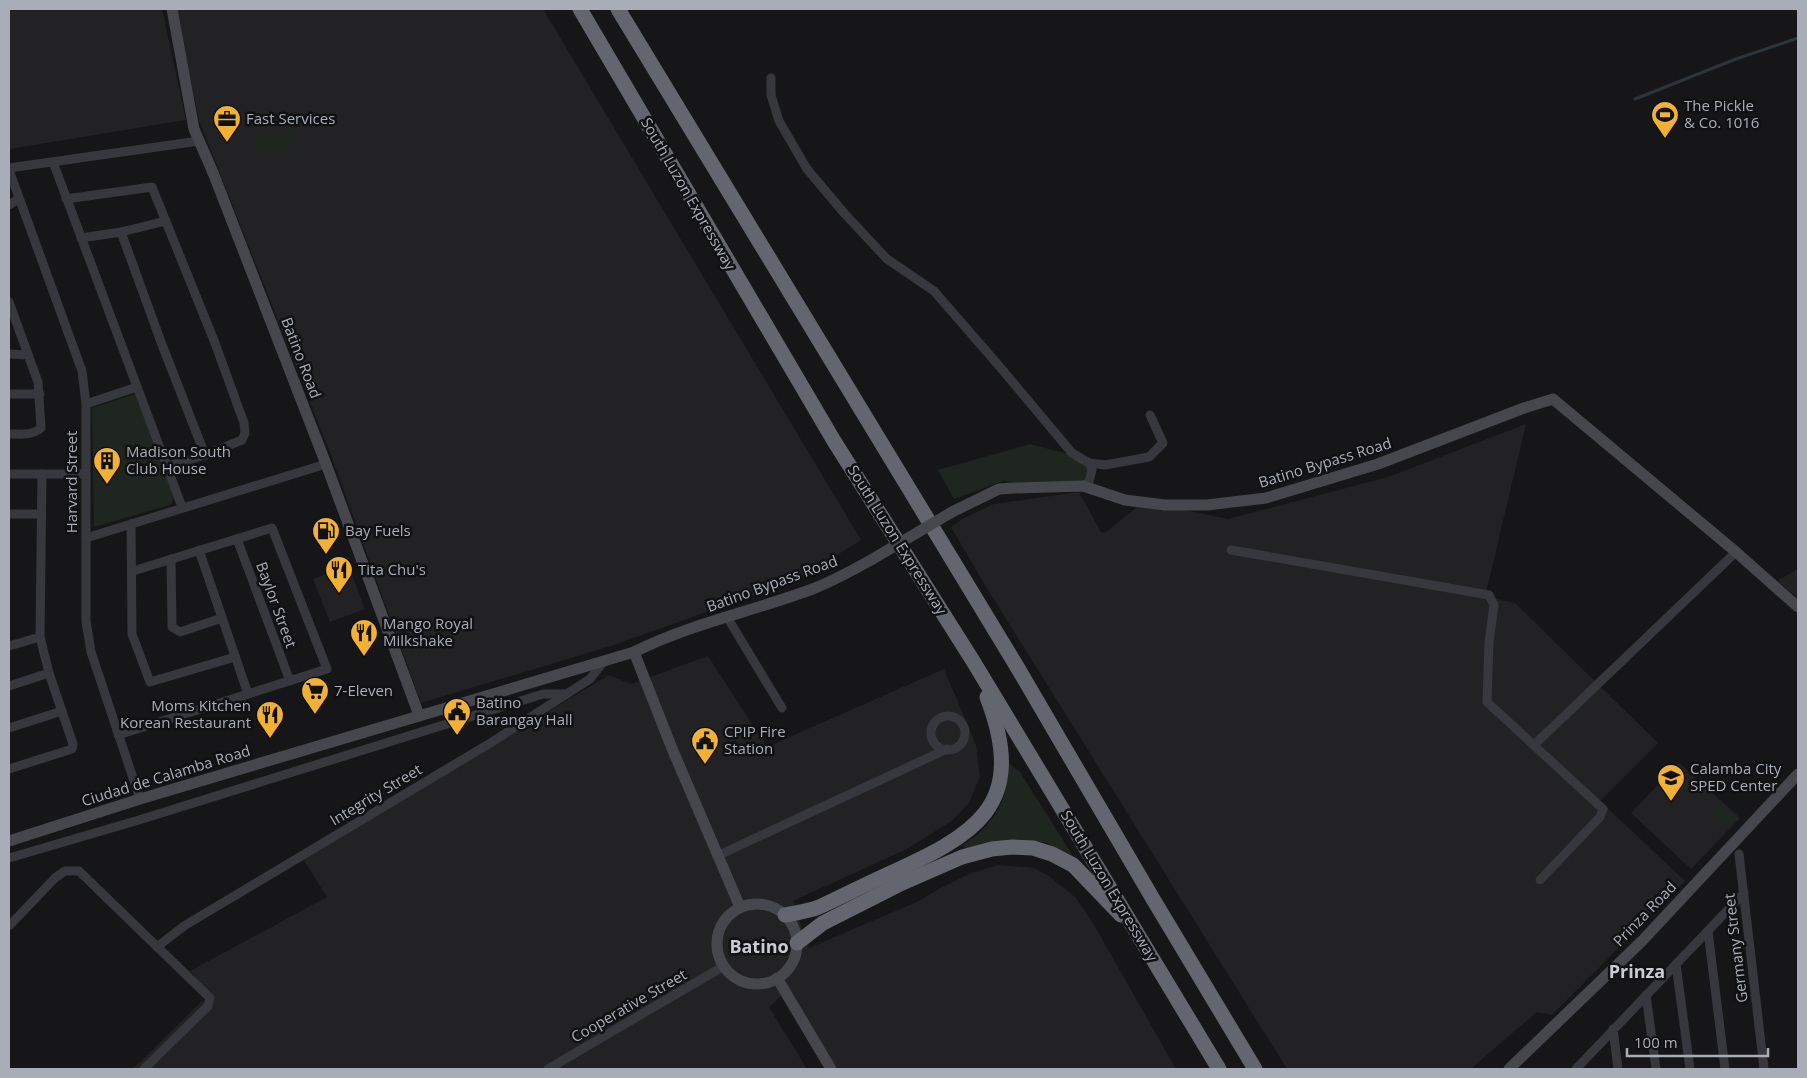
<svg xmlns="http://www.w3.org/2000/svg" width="1807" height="1078" font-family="'Open Sans',sans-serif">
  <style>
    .built { fill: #222225 }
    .green { fill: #1e261f }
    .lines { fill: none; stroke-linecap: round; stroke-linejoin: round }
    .stream { stroke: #2c353c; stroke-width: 3 }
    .street { stroke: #37383d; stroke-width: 9 }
    .secondary { stroke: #45474d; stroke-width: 11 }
    .highway { stroke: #63666e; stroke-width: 15 }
    .secondary-bridge { stroke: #45474d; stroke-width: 11 }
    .labels { text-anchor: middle; stroke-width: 5; stroke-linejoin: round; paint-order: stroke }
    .poi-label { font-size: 15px; fill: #a8adb8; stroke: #111113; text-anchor: start }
    .street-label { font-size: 15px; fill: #a8adb8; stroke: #111113 }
    .quarter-label { font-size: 18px; font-weight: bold; fill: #c9ccd4; stroke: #111113 }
  </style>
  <rect width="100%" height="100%" fill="#161618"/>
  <g class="built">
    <path d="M9,9H162L186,120L9,149Z"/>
    <path d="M176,9H543L861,540L799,579L611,646L421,703L329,450L199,120Z"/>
    <path d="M1526,424L1485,597L1515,603L1658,743L1600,801L1685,881L1552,1015L1537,1012L1473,1067V1069H1287L985,585L951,527L964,518L994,504L1079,492L1101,532L1105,533L1137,507L1176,508L1228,519L1388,477Z"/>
    <path d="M348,565L365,609L330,622L313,579Z"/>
    <path d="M1798,569V598L1777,581Z"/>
    <path d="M708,656L767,747L944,669L976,745L980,777L969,803L953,820L909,848L793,901L809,948L919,901L939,889L969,874L997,865L1034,868L1049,876L1075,897L1093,923L1176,1069H833L788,990L769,1007L807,1069H133L201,1002L213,998L190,971L327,897L303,859L609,675L631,684Z"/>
    <path d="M1679,763L1740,818L1691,869L1631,813Z"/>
  </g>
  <g class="green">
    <path d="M290,129L295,149L258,158L253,138Z"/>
    <path d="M135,394L174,498L170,505L94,527L92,408Z"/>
    <path d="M1030,444L1099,462L1088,488L1003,481L954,499L938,470Z"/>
    <path d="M1009,763L1020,772L1073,856L1045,842H1013L968,849L961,846C980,835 998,817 1004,795C1007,785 1008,774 1009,763Z"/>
    <path d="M1721,801L1737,817L1728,826L1712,811Z"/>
  </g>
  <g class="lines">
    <path class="stream" d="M1635,99L1736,59L1798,38"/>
    <g class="street">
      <path d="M771,78V95L779,121L807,169L844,213L887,259L934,291L1000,367L1072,453L1089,463L1092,470L1089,482L1083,486"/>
      <path d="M53,162L182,507"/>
      <path d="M9,168L199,141"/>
      <path d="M9,170L82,371L86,404V621L91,652L140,799"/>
      <path d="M66,199L152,187L215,343L244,423L245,433L242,440L205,455L168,466"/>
      <path d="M9,205L18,199"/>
      <path d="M121,232L161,342L205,455"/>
      <path d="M81,238L121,232L166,221"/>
      <path d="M9,302L38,382L41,428C32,436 20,434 9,434"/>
      <path d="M9,354L28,355"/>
      <path d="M9,394H40"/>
      <path d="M86,404L137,387"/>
      <path d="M1089,463L1105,465L1149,457L1163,443L1150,415"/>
      <path d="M9,474H86"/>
      <path d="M9,514H41"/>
      <path d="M131,524L132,634L150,682L235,657"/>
      <path d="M86,538L326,464"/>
      <path d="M237,539L290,681"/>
      <path d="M199,550L248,694"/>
      <path d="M1231,550L1489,595L1494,605L1489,642L1487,702L1603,809L1600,817L1540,880"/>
      <path d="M171,559L172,627L180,632L222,618"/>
      <path d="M727,617L782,708"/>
      <path d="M9,646L40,637"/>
      <path d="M9,686L49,673"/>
      <circle cx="948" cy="733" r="17"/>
      <path d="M9,728L62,711"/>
      <path d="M118,735L327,669L272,528L133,571"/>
      <path d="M1534,745L1736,552"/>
      <path d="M9,769L72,749L73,744L49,673L40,637L42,474"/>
      <path d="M1739,854L1764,1069"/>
      <path d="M717,856L947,749"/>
      <path d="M9,858L139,820L543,694H567"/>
      <path d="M9,926L55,878L65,871H79L210,998L208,1006L144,1069"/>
      <path d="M1708,931L1725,1069"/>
      <path d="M157,947L184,926L492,742L590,679L604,661"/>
      <path d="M1676,964L1690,1069"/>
      <path d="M1646,995L1656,1069"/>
      <path d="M1613,1029L1618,1069"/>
      <path d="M548,1069L724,966"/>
      <path d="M1576,1069L1744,893"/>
    </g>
    <g class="secondary">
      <path d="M172,9L194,129L214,175L326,464L419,715"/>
      <path d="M952,512L999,489L1013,488L1083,486L1125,500L1165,505H1207L1266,498L1378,464L1524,408L1553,399L1736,552L1798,607"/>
      <path d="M634,652L673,751L740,907"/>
      <path d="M9,841L140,799L634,652C692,623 755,611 815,588C835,580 853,570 871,560"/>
      <circle cx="757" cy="944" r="40"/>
      <path d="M777,978L831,1069"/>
      <path d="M1509,1069L1642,941L1798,774"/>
    </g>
    <g class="highway">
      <path d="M580,9L834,441L973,661L1219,1069"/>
      <path d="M618,9L1016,665L1153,899L1255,1069"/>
      <path d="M785,915C796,913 809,911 819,907C841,897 862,886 884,876C975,835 1029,807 987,697"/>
      <path d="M797,943L823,923L898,885L962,857L992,849L1012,847L1033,848L1052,854L1073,865L1121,915"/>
    </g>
    <path class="secondary-bridge" d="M871,560L952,512"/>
  </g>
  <defs>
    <symbol id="stadium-pin" viewBox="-11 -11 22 30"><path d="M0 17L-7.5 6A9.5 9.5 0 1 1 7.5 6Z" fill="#f2b134" stroke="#111113"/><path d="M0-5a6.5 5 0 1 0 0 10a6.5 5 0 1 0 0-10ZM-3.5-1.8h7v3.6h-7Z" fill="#111"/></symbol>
    <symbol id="office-pin" viewBox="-11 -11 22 30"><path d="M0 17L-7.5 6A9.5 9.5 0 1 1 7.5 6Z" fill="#f2b134" stroke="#111113"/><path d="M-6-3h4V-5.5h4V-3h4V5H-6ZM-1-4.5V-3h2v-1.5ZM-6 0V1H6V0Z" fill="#111"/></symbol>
    <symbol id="building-pin" viewBox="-11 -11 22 30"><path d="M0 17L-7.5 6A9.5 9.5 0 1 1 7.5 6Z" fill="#f2b134" stroke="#111113"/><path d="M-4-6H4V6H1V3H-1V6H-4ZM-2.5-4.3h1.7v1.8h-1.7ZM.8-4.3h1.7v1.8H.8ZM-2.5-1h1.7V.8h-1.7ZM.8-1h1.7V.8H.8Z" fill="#111"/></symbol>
    <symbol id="fuel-pin" viewBox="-11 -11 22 30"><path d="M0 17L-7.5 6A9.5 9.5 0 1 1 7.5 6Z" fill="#f2b134" stroke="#111113"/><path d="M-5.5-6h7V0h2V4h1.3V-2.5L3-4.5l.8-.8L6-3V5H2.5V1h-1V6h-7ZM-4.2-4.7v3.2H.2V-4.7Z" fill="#111"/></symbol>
    <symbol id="restaurant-pin" viewBox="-11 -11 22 30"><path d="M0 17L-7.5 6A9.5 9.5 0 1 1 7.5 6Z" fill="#f2b134" stroke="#111113"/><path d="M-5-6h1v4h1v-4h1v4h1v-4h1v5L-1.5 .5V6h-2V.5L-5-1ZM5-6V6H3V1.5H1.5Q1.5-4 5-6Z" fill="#111"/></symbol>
    <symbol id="supermarket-pin" viewBox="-11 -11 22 30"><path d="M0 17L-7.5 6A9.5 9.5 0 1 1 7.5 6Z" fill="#f2b134" stroke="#111113"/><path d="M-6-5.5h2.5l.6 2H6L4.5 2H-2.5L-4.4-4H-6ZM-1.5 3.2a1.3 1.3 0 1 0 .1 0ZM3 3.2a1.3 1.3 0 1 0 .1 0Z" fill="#111"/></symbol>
    <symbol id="civic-pin" viewBox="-11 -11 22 30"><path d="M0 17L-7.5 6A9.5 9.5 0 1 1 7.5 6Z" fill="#f2b134" stroke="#111113"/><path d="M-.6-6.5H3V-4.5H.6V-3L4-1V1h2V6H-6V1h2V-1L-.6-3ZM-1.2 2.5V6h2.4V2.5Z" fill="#111"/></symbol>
    <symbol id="school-pin" viewBox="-11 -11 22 30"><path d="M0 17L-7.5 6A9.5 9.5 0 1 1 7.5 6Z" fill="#f2b134" stroke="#111113"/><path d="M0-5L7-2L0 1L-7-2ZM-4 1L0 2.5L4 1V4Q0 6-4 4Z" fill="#111"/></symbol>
  </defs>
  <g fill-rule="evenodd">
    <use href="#stadium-pin" x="1649" y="99" width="32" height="43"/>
    <use href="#office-pin" x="211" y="103" width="32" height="43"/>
    <use href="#building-pin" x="91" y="445" width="32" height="43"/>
    <use href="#fuel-pin" x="310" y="515" width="32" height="43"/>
    <use href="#restaurant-pin" x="323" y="554" width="32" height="43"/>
    <use href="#restaurant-pin" x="348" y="617" width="32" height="43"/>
    <use href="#supermarket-pin" x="299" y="675" width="32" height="43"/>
    <use href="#civic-pin" x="441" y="696" width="32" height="43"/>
    <use href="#restaurant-pin" x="254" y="699" width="32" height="43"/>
    <use href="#civic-pin" x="689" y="725" width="32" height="43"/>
    <use href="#school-pin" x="1655" y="762" width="32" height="43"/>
  </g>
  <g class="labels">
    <g class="poi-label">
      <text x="1684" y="111">The Pickle<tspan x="1684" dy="17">&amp; Co. 1016</tspan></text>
      <text x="246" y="124">Fast Services</text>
      <text x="126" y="457">Madison South<tspan x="126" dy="17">Club House</tspan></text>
      <text x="345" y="536">Bay Fuels</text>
      <text x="358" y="575">Tita Chu's</text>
      <text x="383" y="629">Mango Royal<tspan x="383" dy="17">Milkshake</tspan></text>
      <text x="334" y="696">7-Eleven</text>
      <text x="476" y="708">Batino<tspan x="476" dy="17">Barangay Hall</tspan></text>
      <text x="251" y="711" text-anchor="end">Moms Kitchen<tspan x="251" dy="17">Korean Restaurant</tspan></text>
      <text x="724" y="737">CPIP Fire<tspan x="724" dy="17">Station</tspan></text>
      <text x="1690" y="774">Calamba City<tspan x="1690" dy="17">SPED Center</tspan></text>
    </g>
    <g class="street-label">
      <text transform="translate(688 194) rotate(60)" y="5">South Luzon Expressway</text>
      <text transform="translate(301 358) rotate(69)" y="5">Batino Road</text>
      <text transform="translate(1325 463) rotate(-17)" y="5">Batino Bypass Road</text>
      <text transform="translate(72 482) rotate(-90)" y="5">Harvard Street</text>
      <text transform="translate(897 540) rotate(58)" y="5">South Luzon Expressway</text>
      <text transform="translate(772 584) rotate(-20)" y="5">Batino Bypass Road</text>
      <text transform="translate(276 605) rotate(70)" y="5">Baylor Street</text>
      <text transform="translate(166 776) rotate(-17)" y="5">Ciudad de Calamba Road</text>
      <text transform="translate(376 795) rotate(-31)" y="5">Integrity Street</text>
      <text transform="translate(1109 886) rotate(59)" y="5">South Luzon Expressway</text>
      <text transform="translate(1645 914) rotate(-46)" y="5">Prinza Road</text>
      <text transform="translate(1736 948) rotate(-97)" y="5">Germany Street</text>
      <text transform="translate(629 1006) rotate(-30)" y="5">Cooperative Street</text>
    </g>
    <g class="quarter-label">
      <text x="759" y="953">Batino</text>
      <text x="1637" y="978">Prinza</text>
    </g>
  </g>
  <rect width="1807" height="1078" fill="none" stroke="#a8adb8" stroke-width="20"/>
  <path d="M1627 1048v8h141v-8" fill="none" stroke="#a8adb8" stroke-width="2.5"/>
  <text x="1634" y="1048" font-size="15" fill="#a8adb8" stroke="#111113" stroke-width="4" paint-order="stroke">100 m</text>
</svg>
